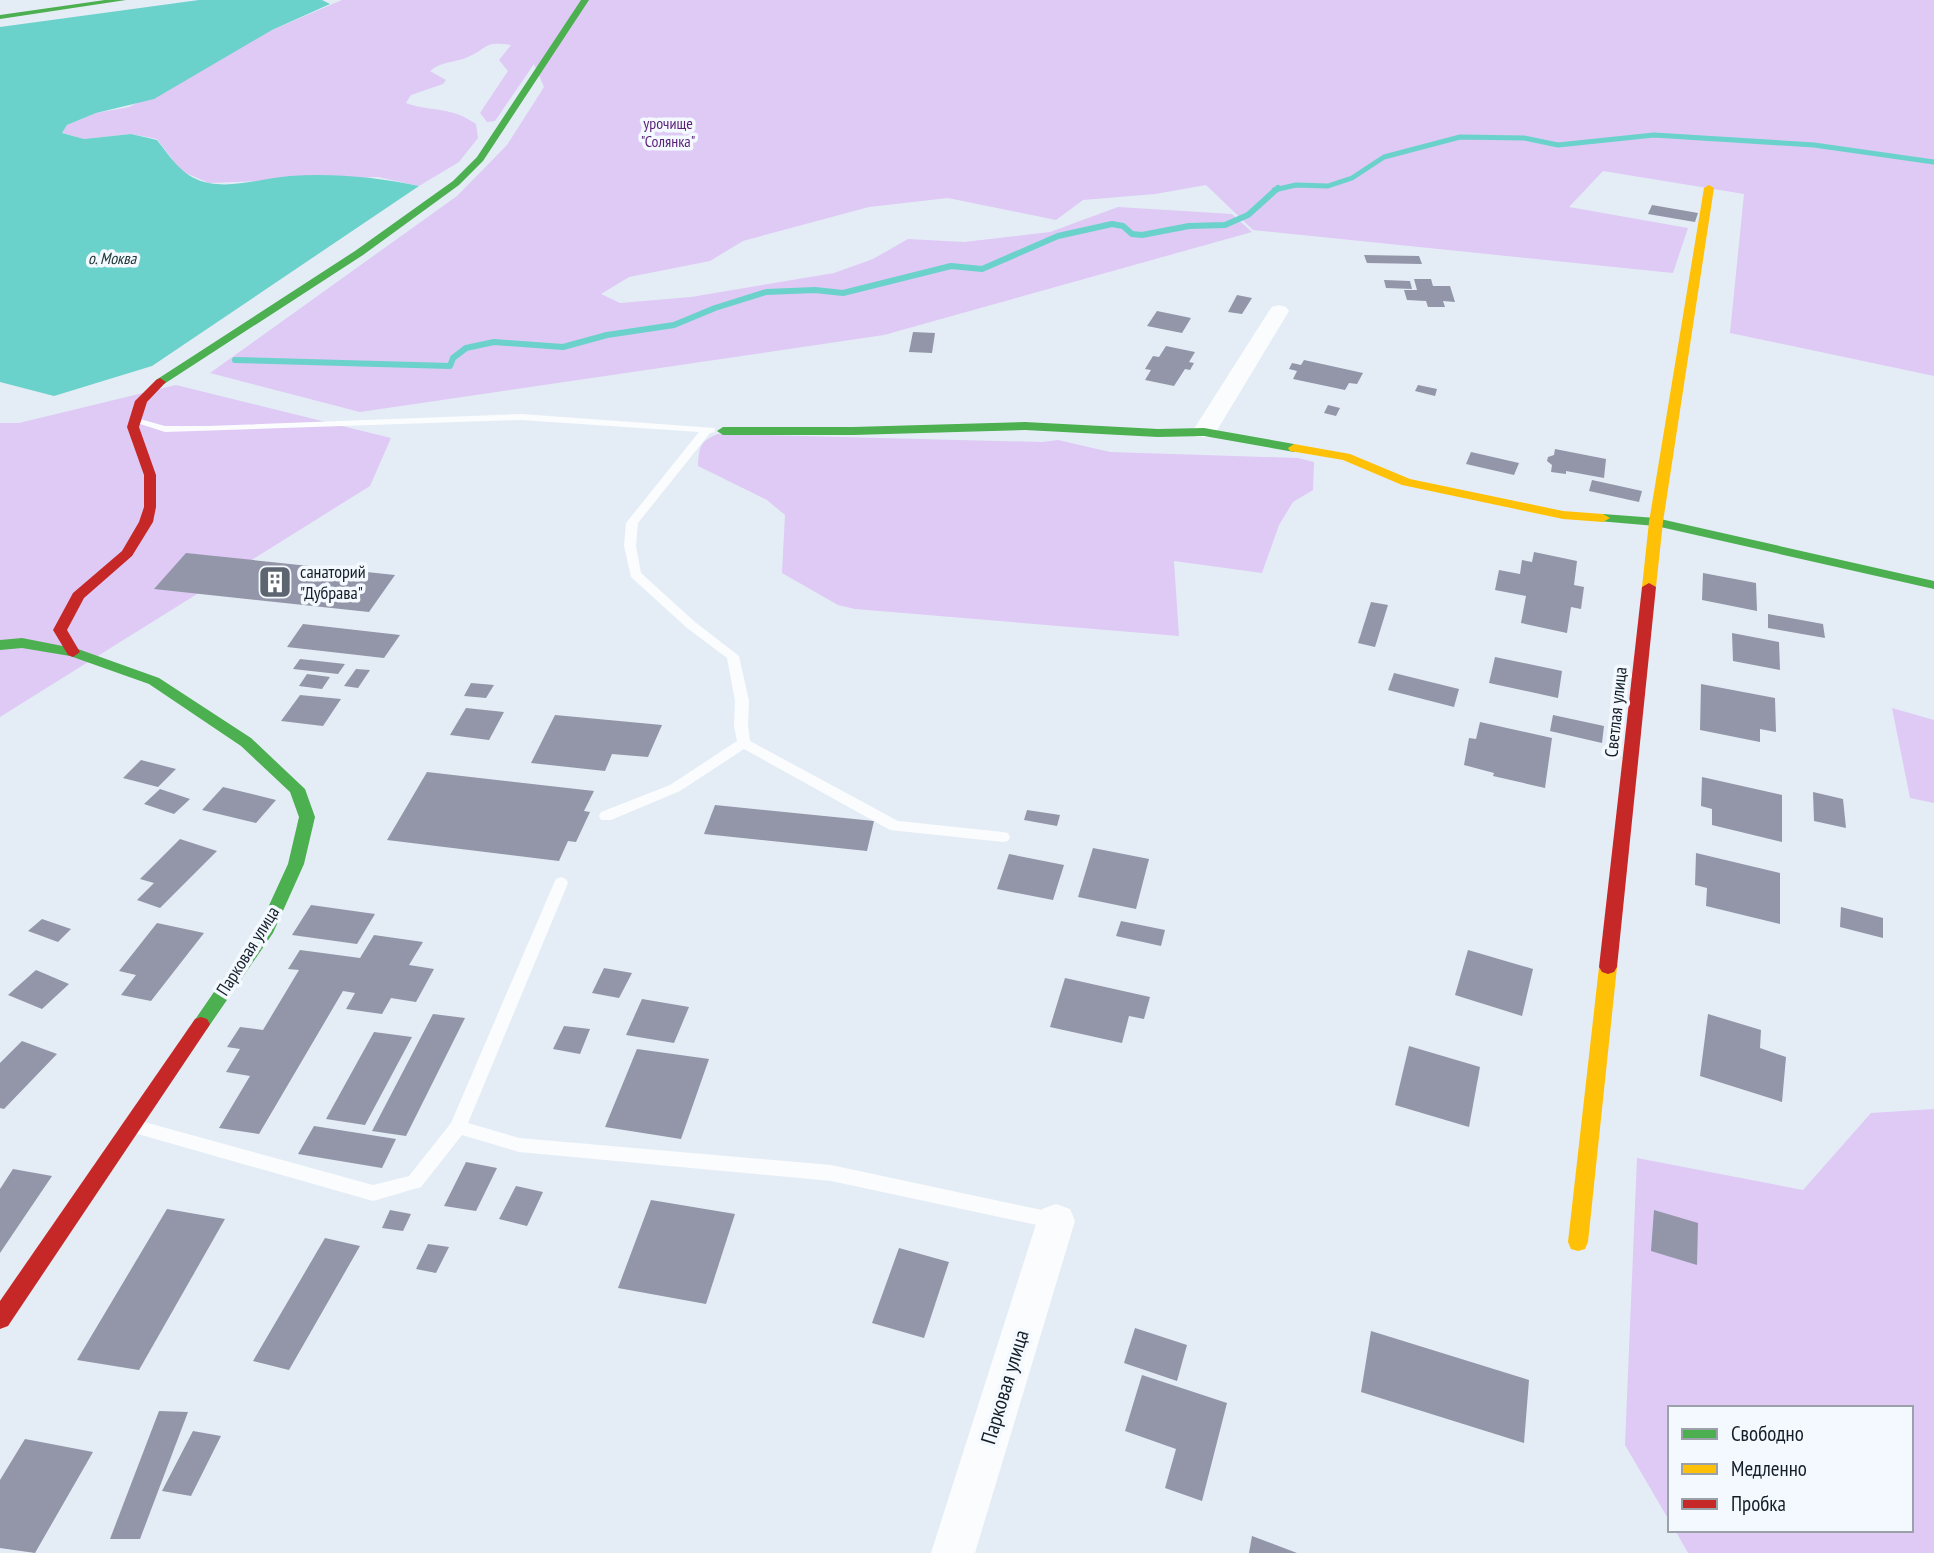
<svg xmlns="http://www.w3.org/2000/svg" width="1934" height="1553" font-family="'PT Sans Narrow',sans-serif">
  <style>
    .green { fill: #decaf5 }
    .water { fill: #6bd1cb }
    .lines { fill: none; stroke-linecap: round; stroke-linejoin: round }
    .stream-far1 { stroke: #6bd1cb; stroke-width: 5 }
    .stream { stroke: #6bd1cb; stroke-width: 6 }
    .building { fill: #9296a8 }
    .lane { fill: #fbfcfe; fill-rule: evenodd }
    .street { fill: #fbfcfe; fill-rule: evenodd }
    .fast { fill: #4caf50; fill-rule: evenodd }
    .slow { fill: #ffc107; fill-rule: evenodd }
    .jam { fill: #c62828; fill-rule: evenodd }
    .labels { text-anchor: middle; stroke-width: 7; stroke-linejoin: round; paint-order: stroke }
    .far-park-label { font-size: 16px; fill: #5b1f78; stroke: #f3f9fe }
    .far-water-label { font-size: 16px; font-style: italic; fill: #203735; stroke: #f3f9fe }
    .poi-label { font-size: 18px; fill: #151e28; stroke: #f3f9fe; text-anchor: start }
    .street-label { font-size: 18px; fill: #151e28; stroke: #f3f9fe }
    .near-street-label { font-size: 21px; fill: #151e28; stroke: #f3f9fe }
  </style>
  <rect width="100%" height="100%" fill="#e4edf6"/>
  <g class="green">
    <path d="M342,0H1934V376L1730,333L1744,194L1603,171L1569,207L1688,228L1673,273L1253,230L1206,185L1155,194L1083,200L1056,220L948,198L869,207L743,241L710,261L629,277L601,294L620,303L691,297L834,273L873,259L908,239L964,242L1050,232L1118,207L1232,214L1252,232L884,335L360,412L210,373L457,196L507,145L544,87L534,64L495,121L487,122L480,113L508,71L499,60L511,45C483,41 489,48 468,57C454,63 442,61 430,71L446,80L443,84L411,95L406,103C434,113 448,105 476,124L478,138L459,162L419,186L378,177L209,183L181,171L157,139L131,134L84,139L62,133L67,125L96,113L129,107L272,30Z"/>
    <path d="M176,385L391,438L370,486L0,717V423H19Z"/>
    <path d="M718,434L1042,442L1058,440L1110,452L1298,458L1314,462L1313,490L1293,502L1279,525L1262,573L1174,561L1179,636L855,609L838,605L782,573L785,515L767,500L698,466C699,447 700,441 718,434Z"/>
    <path d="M1892,708L1934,720V803L1910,798Z"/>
    <path d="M1934,1109V1553H1688L1675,1530H1911V1408H1670V1522L1625,1445L1637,1158L1803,1190L1871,1113Z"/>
  </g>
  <path class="water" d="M199,0H322L330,4L272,30L154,99L96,113L67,125L62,133L84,139L131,134L157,140C171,158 184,179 209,183C235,188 264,178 290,176C333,173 376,177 419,186L152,366L54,396L0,382V27Z"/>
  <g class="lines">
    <path class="stream-far1" d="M1274,190L1296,185L1328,186L1352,178L1384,157L1460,137L1524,138L1558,145L1654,135L1814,145L1934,162"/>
    <path class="stream" d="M235,360L450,366L453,358L466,348L494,342L563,347L607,335L674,325L715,308L766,292L815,290L843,293L951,266L982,269L1058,236L1112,224L1123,226L1132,234L1142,235L1189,226L1225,225L1248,215L1278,188"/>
  </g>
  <g class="building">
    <path d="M1652,205L1698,213L1695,222L1648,214Z"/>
    <path d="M1364,255L1419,256L1422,264L1367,263Z"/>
    <path d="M1414,279H1431L1433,286H1450L1455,302L1443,301L1445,307H1428L1426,301L1407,300L1404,290H1417Z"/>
    <path d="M1384,280L1410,281L1412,289L1386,288Z"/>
    <path d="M1237,295L1252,298L1242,314L1228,312Z"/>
    <path d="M1157,311L1191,318L1182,333L1147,326Z"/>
    <path d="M913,332L935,333L932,353L909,352Z"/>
    <path d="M1166,346L1195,352L1189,362L1194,363L1190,370L1185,369L1174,386L1145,380L1151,370L1145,369L1153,356L1159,357Z"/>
    <path d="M1304,360L1363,373L1357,384L1349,383L1345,390L1293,379L1297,371L1289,369L1292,363L1301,365Z"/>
    <path d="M1418,385L1437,389L1435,396L1415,391Z"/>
    <path d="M1328,405L1340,408L1336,416L1324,413Z"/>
    <path d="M1555,449L1606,459L1604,478L1566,471V474L1551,472L1552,465L1547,461L1548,457L1554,455Z"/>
    <path d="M1471,452L1519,463L1514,475L1466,464Z"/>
    <path d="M1592,480L1642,491L1639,502L1589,491Z"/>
    <path d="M1534,552L1577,561L1574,585L1584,587L1581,609L1571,607L1567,633L1521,623L1526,596L1495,590L1499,570L1520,574L1522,560L1532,562Z"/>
    <path d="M186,553L395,575L369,612L154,589Z"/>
    <path d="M1703,573L1756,583L1757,611L1702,600Z"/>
    <path d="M1371,602L1388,605L1375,647L1358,643Z"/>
    <path d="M1768,614L1823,624L1825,638L1768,628Z"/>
    <path d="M303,624L400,635L384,658L287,647Z"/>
    <path d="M1732,633L1779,642L1780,670L1733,661Z"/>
    <path d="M1495,657L1562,671L1558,698L1489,683Z"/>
    <path d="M300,659L345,664L338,674L293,669Z"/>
    <path d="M356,669L370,670L358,688L344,686Z"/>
    <path d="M1394,673L1459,689L1454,707L1388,690Z"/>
    <path d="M307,674L330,677L322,689L299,686Z"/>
    <path d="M471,683L494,685L486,698L464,696Z"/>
    <path d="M1701,684L1775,698L1776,732L1760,729V742L1700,730Z"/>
    <path d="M300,695L341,699L323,726L281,721Z"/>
    <path d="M466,708L504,712L489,740L450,735Z"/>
    <path d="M555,715L662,725L648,757L612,754L605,771L531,763Z"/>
    <path d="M1553,715L1604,726L1602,743L1550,731Z"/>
    <path d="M1480,722L1552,738L1545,788L1493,776L1494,773L1464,765L1469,738L1476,739Z"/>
    <path d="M141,760L176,769L158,787L123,778Z"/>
    <path d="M427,772L594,791L584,811L590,812L576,842L568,841L559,861L387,840Z"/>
    <path d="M1702,777L1782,795V842L1712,825V809L1701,806Z"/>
    <path d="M223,787L276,800L256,823L202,810Z"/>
    <path d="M160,789L190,799L174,814L144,804Z"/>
    <path d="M1813,792L1843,799L1846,828L1814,821Z"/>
    <path d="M715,805L874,821L867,851L704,834Z"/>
    <path d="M1027,810L1060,815L1057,826L1024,820Z"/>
    <path d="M180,839L217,851L160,908L137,900L154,883L140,879Z"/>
    <path d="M1093,848L1149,859L1136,909L1078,897Z"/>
    <path d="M1696,853L1780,873V924L1706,906L1707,888L1695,885Z"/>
    <path d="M1009,854L1064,865L1053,900L997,889Z"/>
    <path d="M311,905L375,914L357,944L292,935Z"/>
    <path d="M1841,907L1883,918V938L1840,927Z"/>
    <path d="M42,919L71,929L58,942L28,931Z"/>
    <path d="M1121,921L1165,930L1161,946L1116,936Z"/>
    <path d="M157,923L204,933L151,1001L121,995L136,975L119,971Z"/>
    <path d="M374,935L423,942L409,965L434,969L416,1002L391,998L382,1014L346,1009L355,993L343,991L259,1134L219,1128L250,1076L226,1072L240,1049L227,1047L240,1027L263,1030L299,970L288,969L300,950L360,958Z"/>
    <path d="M1468,950L1533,969L1522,1016L1455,995Z"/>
    <path d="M604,968L632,973L619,998L592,993Z"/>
    <path d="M36,970L69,984L42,1009L8,995Z"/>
    <path d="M1065,978L1150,997L1144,1019L1129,1016L1122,1043L1050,1027Z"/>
    <path d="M642,999L689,1007L674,1043L626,1035Z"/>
    <path d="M433,1014L465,1018L406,1136L372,1131Z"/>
    <path d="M1708,1014L1761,1030L1760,1048L1786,1057L1782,1102L1700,1076Z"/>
    <path d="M564,1026L590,1029L580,1054L553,1049Z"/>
    <path d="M374,1032L412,1037L365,1125L326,1119Z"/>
    <path d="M22,1041L57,1054L4,1109L0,1108V1063Z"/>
    <path d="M1409,1046L1480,1067L1469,1127L1395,1105Z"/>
    <path d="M637,1049L709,1059L681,1139L605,1127Z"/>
    <path d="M314,1126L396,1139L382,1168L298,1154Z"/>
    <path d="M466,1162L497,1168L476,1211L444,1206Z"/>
    <path d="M13,1169L52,1176L0,1253V1189Z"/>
    <path d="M516,1186L543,1192L527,1226L499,1219Z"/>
    <path d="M651,1200L735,1214L706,1304L618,1288Z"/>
    <path d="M167,1209L225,1219L139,1370L77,1360Z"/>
    <path d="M390,1210L411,1214L403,1231L382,1228Z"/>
    <path d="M1654,1210L1698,1223L1697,1265L1651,1251Z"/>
    <path d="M325,1238L360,1246L289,1370L253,1361Z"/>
    <path d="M428,1244L449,1247L436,1273L416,1269Z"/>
    <path d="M899,1248L949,1262L924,1338L872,1323Z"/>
    <path d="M1135,1328L1187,1345L1177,1381L1124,1363Z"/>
    <path d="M1371,1331L1529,1380L1524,1443L1361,1392Z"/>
    <path d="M1142,1375L1227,1403L1202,1501L1165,1488L1176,1449L1125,1431Z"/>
    <path d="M159,1411L188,1412L140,1539H110Z"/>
    <path d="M193,1431L221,1436L191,1496L162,1491Z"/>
    <path d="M25,1439L93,1452L35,1553L0,1548V1480Z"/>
    <path d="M1252,1536L1297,1553H1249Z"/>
  </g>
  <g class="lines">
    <g class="lane">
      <path d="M521,414L715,428V432L710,433L638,523L636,546L641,573L695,622L739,656L749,701L748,726L750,741L898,821L1003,832L1008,833L1010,837L1008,841L1003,842L890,830L744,749L680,791L611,820H601L599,816L601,812L670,785L737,741L734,726L735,701L727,658L687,628L631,577L624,546L626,523L699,432L521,420L165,432L131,421L136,418L165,426H208Z"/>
      <path d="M561,877L566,879L568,883L468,1123L519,1138L831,1165L1056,1213L1062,1215L1065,1221L1062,1227L1056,1229L831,1181L519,1152L462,1135L421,1187L373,1201L131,1132L128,1127L131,1122L137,1120L373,1185L409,1176L451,1123L554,883L556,879Z"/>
    </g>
    <g class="street">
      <path d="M1279,305L1286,307L1289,311L1216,432L1212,437H1196L1192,432L1269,311L1272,307Z"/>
      <path d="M1056,1204L1070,1209L1075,1221L975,1553H931L1037,1221L1042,1209Z"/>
    </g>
    <g class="fast">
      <path d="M105,0H126L0,19V15Z"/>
      <path d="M581,0H589L483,161L459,185L363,255L164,384H156V380L355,251L453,181L477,157Z"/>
      <path d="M1025,422L1158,429L1204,428L1294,444L1300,448L1294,452L1204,436L1158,437L1025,430L853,435H723L717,431L723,427H853Z"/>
      <path d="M1603,514L1656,518L1934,581V589L1656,526L1598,521V515Z"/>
      <path d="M22,638L78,649L159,678L251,738L305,789L315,817L304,864L273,933L207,1029L201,1031L195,1029L192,1024L260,925L288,864L299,817L290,792L241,746L149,684L70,656L22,648L0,650V640Z"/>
    </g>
    <g class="slow">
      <path d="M1709,185L1714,188L1663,522L1656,587L1649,591L1642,587L1649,522L1704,188Z"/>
      <path d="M1294,444L1350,454L1410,479L1563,511L1603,514L1610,518L1603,522L1563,519L1402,485L1343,460L1290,451L1288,448Z"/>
      <path d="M1608,960L1614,962L1617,967L1588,1242L1585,1249L1578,1251L1571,1249L1568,1242L1599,967L1602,962Z"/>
    </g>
    <g class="jam">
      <path d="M160,378L166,382L147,402L139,427L156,475V507L153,522L132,556L84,598L67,630L80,652L73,657L68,655L53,630L73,593L122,551L139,522L144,507V475L127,427L135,401L156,380Z"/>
      <path d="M1649,583L1656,587L1617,967L1614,972L1608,974L1602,972L1599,967L1642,587Z"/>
      <path d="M201,1017L207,1019L210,1024L207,1029L8,1326L0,1329V1301L195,1019Z"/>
    </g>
  </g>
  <defs>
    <symbol id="building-square" viewBox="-11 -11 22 22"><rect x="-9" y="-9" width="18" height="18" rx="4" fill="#5d6670" stroke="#f3f9fe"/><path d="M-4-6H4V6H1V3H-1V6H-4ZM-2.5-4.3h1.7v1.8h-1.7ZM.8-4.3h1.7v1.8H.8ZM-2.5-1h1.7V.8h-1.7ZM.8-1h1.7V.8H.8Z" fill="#fff"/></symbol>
  </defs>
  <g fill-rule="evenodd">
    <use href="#building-square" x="256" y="563" width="38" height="38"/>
  </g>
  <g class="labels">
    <g class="far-park-label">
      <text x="668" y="129">урочище<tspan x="668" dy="18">"Солянка"</tspan></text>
    </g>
    <g class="far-water-label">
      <text x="112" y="264">о. Моква</text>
    </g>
    <g class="poi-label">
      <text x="300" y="578">санаторий<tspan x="300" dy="21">"Дубрава"</tspan></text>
    </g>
    <g class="street-label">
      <text transform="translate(1616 712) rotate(-84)" y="6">Светлая улица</text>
      <text transform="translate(248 951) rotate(-58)" y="6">Парковая улица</text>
    </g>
    <g class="near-street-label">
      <text transform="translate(1005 1387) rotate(-73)" y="7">Парковая улица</text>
    </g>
  </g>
  <rect x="1668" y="1406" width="245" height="126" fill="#f3f9fe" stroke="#9aa1a8" stroke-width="2"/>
  <rect x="1682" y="1429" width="35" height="10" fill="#4caf50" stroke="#9aa1a8" stroke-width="2"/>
  <text x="1731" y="1441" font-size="21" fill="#151e28">Свободно</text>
  <rect x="1682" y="1464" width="35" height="10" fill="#ffc107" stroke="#9aa1a8" stroke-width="2"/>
  <text x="1731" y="1476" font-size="21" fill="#151e28">Медленно</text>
  <rect x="1682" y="1499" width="35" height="10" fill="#c62828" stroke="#9aa1a8" stroke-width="2"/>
  <text x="1731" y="1511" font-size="21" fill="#151e28">Пробка</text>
</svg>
